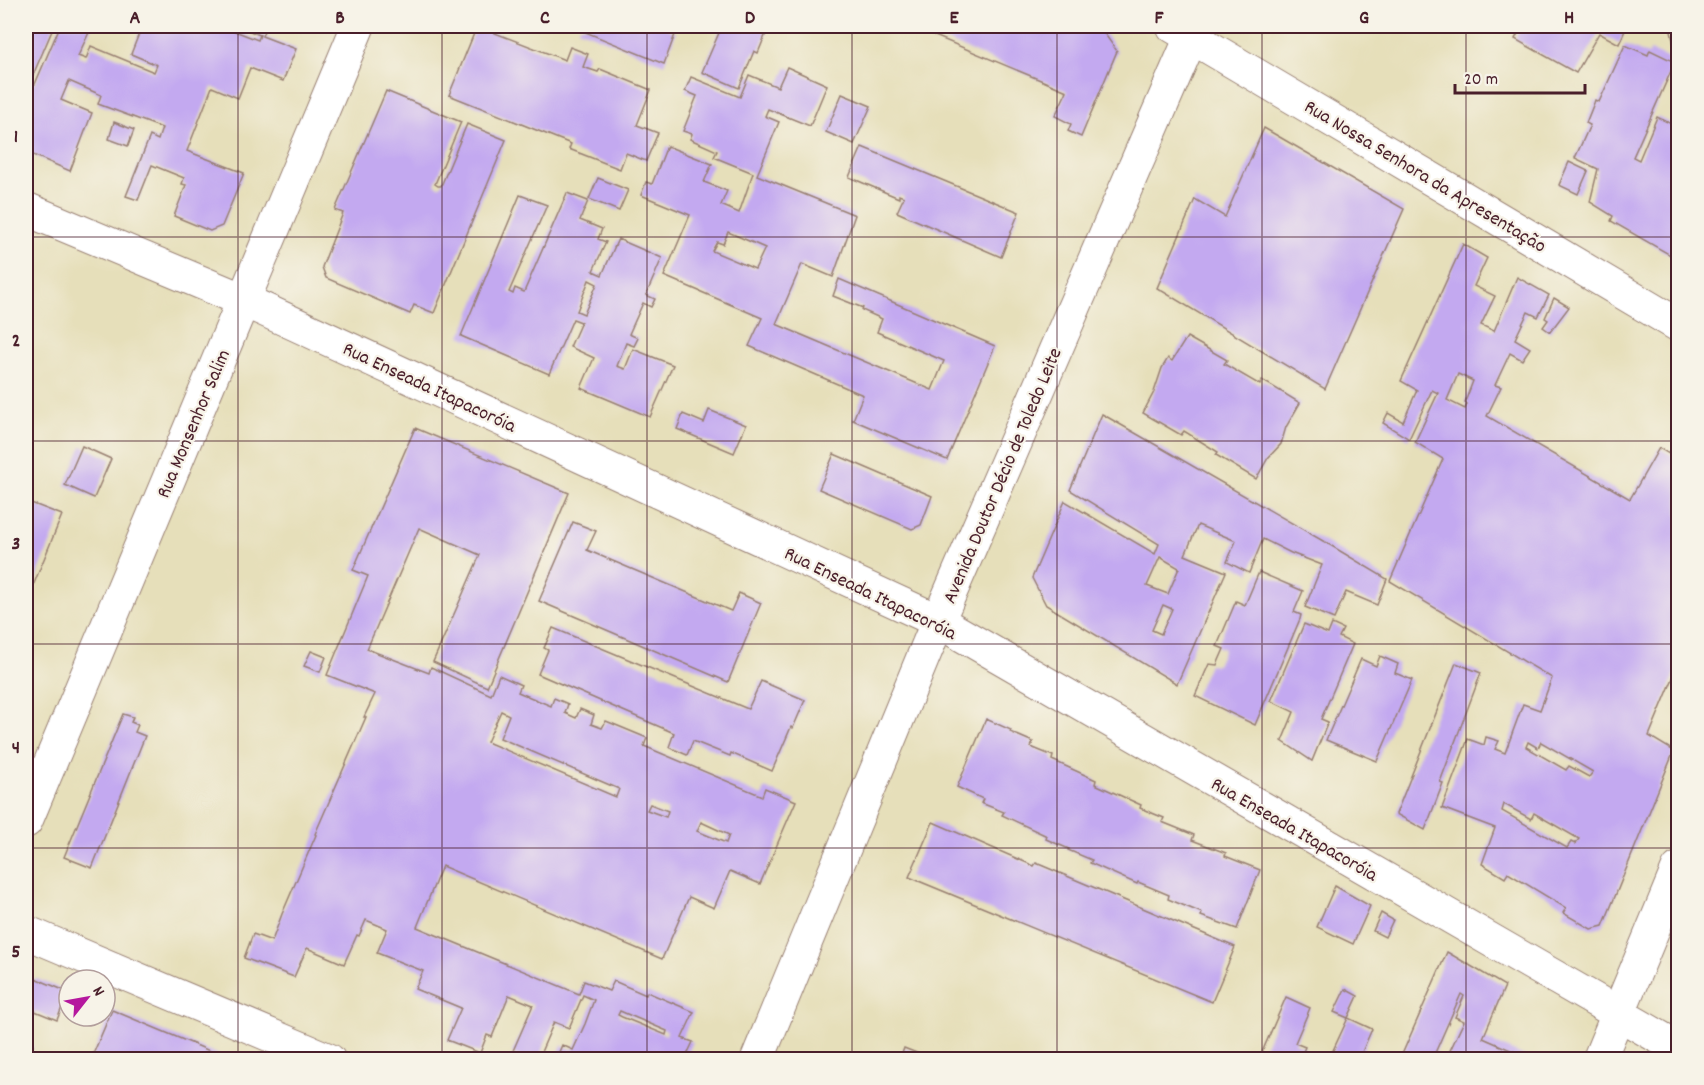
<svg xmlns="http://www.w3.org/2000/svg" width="1704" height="1085" font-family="Dekko,sans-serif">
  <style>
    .building { fill: #c3a9f0; fill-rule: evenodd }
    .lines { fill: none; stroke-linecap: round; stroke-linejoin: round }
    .minor-casing { stroke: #987f72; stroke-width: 35 }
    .minor { stroke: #fff; stroke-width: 33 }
    .grid { fill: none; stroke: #4a1f2b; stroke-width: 1.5; stroke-opacity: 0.55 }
    .labels { text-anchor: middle; stroke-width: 4.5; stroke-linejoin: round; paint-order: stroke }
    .street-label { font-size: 20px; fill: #4a1f2b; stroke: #f7f3e8 }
    .neatline { fill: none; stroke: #4a1f2b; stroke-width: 2 }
    .grid-label { font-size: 20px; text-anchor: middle; font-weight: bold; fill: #4a1f2b }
  </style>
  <rect width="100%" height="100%" fill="#f7f3e8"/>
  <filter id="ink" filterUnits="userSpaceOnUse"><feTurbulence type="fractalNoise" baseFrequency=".0167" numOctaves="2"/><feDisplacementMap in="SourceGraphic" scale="12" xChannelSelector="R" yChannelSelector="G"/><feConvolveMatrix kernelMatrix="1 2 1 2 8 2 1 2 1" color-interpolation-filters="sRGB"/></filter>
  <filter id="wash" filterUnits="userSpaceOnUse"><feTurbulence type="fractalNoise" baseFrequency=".008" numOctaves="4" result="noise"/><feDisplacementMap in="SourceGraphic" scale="24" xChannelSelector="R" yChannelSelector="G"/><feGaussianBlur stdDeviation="1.35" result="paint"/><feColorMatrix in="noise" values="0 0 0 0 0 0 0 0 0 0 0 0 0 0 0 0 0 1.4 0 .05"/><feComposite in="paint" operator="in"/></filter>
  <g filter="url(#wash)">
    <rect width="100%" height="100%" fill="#e6dfba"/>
    <g id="blocks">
      <g class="building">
        <path d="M26,26H54L30,82L35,84L60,26H92L78,56L86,59L91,46L154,72L157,65L131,54L142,26H222L258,40L260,35L237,26H266L262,36L296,49L283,81L250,68L238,98L212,87L187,151L244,173L222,226L210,231L174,216L186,185L182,184L184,178L152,165L138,200L126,196L150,136L158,140L162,128L98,104L101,95L69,81L61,100L92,113L70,171L26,152Z"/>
        <path d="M477,26L565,60L570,47L588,54L583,67L598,72L600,69L651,90L637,125L658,133L646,161L626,153L620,169L569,149L571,144L449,95Z"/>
        <path d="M580,26H660L676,32L664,64L578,29Z"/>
        <path d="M722,26H769L758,53L754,51L739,88L702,72Z"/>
        <path d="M911,26H1099L1117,51L1081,137L1068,131L1071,124L1055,116L1067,91Z"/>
        <path d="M1522,26H1627L1619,44L1599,33L1576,73L1515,39Z"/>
        <path d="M1674,26H1678V51H1675L1671,31Z"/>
        <path d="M1625,45L1648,55L1650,50L1675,62L1633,157L1639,160L1657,117L1678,127V240L1672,256L1611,221L1613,216L1590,202L1598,169L1575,158L1590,125L1586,123L1594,103L1595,100L1599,102Z"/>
        <path d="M787,67L827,85L810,126L768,109L765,116L779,122L757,175L855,215L833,277L802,264L776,324L932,390L944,361L877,332L882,319L862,310L863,308L833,296L839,279L995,346L947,460L853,420L863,395L749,346L762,318L664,276L690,215L641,195L646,182L652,184L667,146L712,164L704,182L727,191L721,205L739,213L753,173L714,157L717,151L690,139L692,134L683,131L697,96L685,91L691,77L740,97L749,75L778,87ZM728,232L765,248L755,269L712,251L717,242L723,244Z"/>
        <path d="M386,91L461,122L435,184L438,186H441L467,124L506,140L434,313L414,305L410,314L326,278L322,267L343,213L335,210Z"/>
        <path d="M842,94L871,106L854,144L826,132Z"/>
        <path d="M114,122L134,130L128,146L109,139Z"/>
        <path d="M1264,128L1404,209L1325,389L1157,288L1195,199L1225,217Z"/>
        <path d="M862,147L1019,212L1001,257L897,212L904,197L899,195V198L849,177Z"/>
        <path d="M1569,162L1588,171L1578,194L1559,185Z"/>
        <path d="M598,178L628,190L619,211L589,199Z"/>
        <path d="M567,193L588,201L580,220L602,229L598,239L606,242L593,271L602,275L618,239L662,258L646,295L655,299L651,307L643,303L629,334L638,338L634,346L626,343L617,366L625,369L633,349L673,365L650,417L581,388L594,358L570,347L581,322L573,319L549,374L461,336L520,195L547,205L509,292L513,294L515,288L524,292ZM589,280L597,284L584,314L577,311Z"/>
        <path d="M1463,244L1487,258L1474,286L1495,296L1481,325L1494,331L1517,277L1549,295L1538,317L1528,312L1515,339L1530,348L1522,360L1510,353L1495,385L1501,387L1487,416L1630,499L1659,448L1678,459V666L1649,736L1674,751L1603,926L1591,929L1563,913L1566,908L1508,873L1505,878L1482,864L1495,828L1442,808L1468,739L1484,745L1486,737L1499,741L1495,749L1505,753L1523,704L1540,710L1552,678L1390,581L1443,459L1415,442L1438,393L1432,390L1409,439L1383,423L1388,413L1403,422L1417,390L1401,381ZM1458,374L1473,381L1465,402L1467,404L1465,409L1447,400ZM1528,742L1538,748L1541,742L1593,772L1589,777L1569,766L1566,770L1526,747ZM1504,804L1531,819L1534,813L1579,839L1575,844L1571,842L1567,848L1502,811Z"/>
        <path d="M1554,298L1569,307L1550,332L1543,327L1548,320L1545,318Z"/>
        <path d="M1187,337L1227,360L1224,364L1260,385L1262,380L1300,403L1286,427L1281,444L1268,458L1256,479L1216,455L1218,452L1184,431L1181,435L1143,413L1154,392L1162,368L1168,358L1172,361Z"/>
        <path d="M709,410L746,425L734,453L677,429L683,414L704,423Z"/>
        <path d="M1102,414L1330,545L1387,579L1377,605L1346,592L1334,619L1305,607L1322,565L1291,553L1263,539L1249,573L1227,562L1236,541L1198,525L1185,555L1226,572L1177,684L1046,605L1032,578L1065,501L1155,554L1159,544L1070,490ZM1160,557L1179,568L1168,594L1147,586ZM1163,605L1172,609L1161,634L1152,630Z"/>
        <path d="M415,428L569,493L487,687L433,662L480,555L419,528L367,649L429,673L431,667L491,695L499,675L521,685L518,692L551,706L554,698L568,704L565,713L576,718L580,709L594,715L591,724L602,728L606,721L647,738L644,746L762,796L765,788L796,801L760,884L730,871L714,908L689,897L662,959L442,866L417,927L579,994L584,981L609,991L614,981L646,995L647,992L694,1012L682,1038L693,1042L685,1059H556L562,1045L573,1050L585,1024L594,1000L583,995L569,1028L554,1022L538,1059H527L512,1053L533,1005L509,995L492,1037L487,1035L480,1053L447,1040L461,1008L415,989L423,971L377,953L387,929L366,920L359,936L357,935L344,964L307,948L294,977L244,958L253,934L272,941L282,914L316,835L315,834L366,717H364L375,694L327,675L368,576L353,570ZM501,711L509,715L500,738L619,789L616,797L487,742ZM650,804L668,811L666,817L647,810ZM701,822L729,835L726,843L697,831ZM620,1011L667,1031L666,1035L622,1017L618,1015Z"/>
        <path d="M82,446L111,459L94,498L65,485Z"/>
        <path d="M834,454L932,496L921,525L912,529L819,489Z"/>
        <path d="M26,501L62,515L26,603Z"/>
        <path d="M573,522L596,531L587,550L608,559L731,611L739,593L761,603L728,682L539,601Z"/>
        <path d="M1259,572L1303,591L1294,612L1301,615L1300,619L1255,725L1195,696L1209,664L1217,665L1224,649L1217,646L1236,601L1245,605Z"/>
        <path d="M1304,624L1328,634L1332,624L1343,629L1339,637L1353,644L1321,719L1328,722L1312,761L1282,741L1294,712L1271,701Z"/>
        <path d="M553,628L748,709L761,681L805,700L793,728L791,727L772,771L731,753L730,756L693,741L687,755L669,747L674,733L538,674L548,650L544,648Z"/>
        <path d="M311,651L326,657L320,672L304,666Z"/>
        <path d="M1380,656L1398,664L1395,673L1412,680L1377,761L1326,740L1361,659L1376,666Z"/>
        <path d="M1456,663L1481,673L1440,782L1443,783L1425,830L1396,814Z"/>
        <path d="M123,714L133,717L131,722L138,725L135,732L145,736L92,868L64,857Z"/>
        <path d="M986,719L1011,730L1010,732L1033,742L1031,747L1053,756L1052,760L1096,780L1095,784L1141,805L1140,808L1164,818L1162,822L1194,835L1192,840L1226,853L1225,856L1260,870L1237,929L1201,916L1202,913L1168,899L1169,895L1138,882L1137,884L1090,863L1092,860L1068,850L1069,849L1046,839L1047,836L1002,815L1004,812L981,803L983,799L957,787Z"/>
        <path d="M933,822L1034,866L1036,863L1235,947L1212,1002L909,877Z"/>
        <path d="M1335,886L1370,906L1353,944L1317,927Z"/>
        <path d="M1381,913L1393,920L1385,937L1373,931Z"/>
        <path d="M1447,952L1505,986L1483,1038L1531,1059H1446L1464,1021L1455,1017L1464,996L1461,994L1435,1053L1438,1054L1436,1059H1400Z"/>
        <path d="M37,979L68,992L57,1020L35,1011L26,1033V981Z"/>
        <path d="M1345,989L1358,996L1348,1018L1372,1029L1359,1059H1329L1348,1018L1334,1012Z"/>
        <path d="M1286,997L1310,1008L1295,1043L1305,1047L1300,1059H1259Z"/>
        <path d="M112,1010L198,1046L228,1059H91Z"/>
        <path d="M26,1043L33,1046L27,1060H26Z"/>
        <path d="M904,1048L932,1059H900Z"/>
      </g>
    </g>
  </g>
  <g filter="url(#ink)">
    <use href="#blocks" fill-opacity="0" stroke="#987f72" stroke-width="1.5"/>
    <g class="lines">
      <defs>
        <g id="minor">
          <path d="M1173,26L1678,325"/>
          <path d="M26,209L243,300L938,621L1678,1048"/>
          <path d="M26,821L358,26"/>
          <path d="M26,932L329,1060"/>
          <path d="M757,1060L938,621L1196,26"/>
          <path d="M1599,1060L1678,869"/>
        </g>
      </defs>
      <use href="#minor" class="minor-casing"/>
      <use href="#minor" class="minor"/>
    </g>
  </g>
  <path class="grid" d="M238,26V1060M442,26V1060M647,26V1060M852,26V1060M1057,26V1060M1262,26V1060M1466,26V1060M26,237H1678M26,441H1678M26,644H1678M26,848H1678"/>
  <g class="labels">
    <g class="street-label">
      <text transform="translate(1426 175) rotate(31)" y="7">Rua Nossa Senhora da Apresentação</text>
      <text transform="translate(430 386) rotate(25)" y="7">Rua Enseada Itapacoróia</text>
      <text transform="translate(192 423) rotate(-67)" y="7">Rua Monsenhor Salim</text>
      <text transform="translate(1001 475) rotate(-67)" y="7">Avenida Doutor Décio de Toledo Leite</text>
      <text transform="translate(871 592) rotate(26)" y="7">Rua Enseada Itapacoróia</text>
      <text transform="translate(1295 828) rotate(30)" y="7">Rua Enseada Itapacoróia</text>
    </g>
  </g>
  <rect width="1704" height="1085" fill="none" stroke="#f7f3e8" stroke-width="66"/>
  <g transform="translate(87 998) rotate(59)"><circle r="28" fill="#f7f3e8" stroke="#b29e9c" stroke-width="1.5"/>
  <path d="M0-4.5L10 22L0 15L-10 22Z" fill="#b5179e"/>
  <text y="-9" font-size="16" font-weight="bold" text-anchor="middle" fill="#4a1f2b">N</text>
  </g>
  <path d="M1455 84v9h130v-9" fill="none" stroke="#4a1f2b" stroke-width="3"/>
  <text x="1464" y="84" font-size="18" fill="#4a1f2b" stroke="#f7f3e8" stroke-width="4.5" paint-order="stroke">20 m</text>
  <rect x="33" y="33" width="1638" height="1019" class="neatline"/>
  <g class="grid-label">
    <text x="135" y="23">A</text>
    <text x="340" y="23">B</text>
    <text x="545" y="23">C</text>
    <text x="750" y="23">D</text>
    <text x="954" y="23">E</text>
    <text x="1159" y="23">F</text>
    <text x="1364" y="23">G</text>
    <text x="1569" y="23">H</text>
    <text x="16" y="142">1</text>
    <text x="16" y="346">2</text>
    <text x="16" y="549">3</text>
    <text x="16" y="753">4</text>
    <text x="16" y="957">5</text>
  </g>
</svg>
